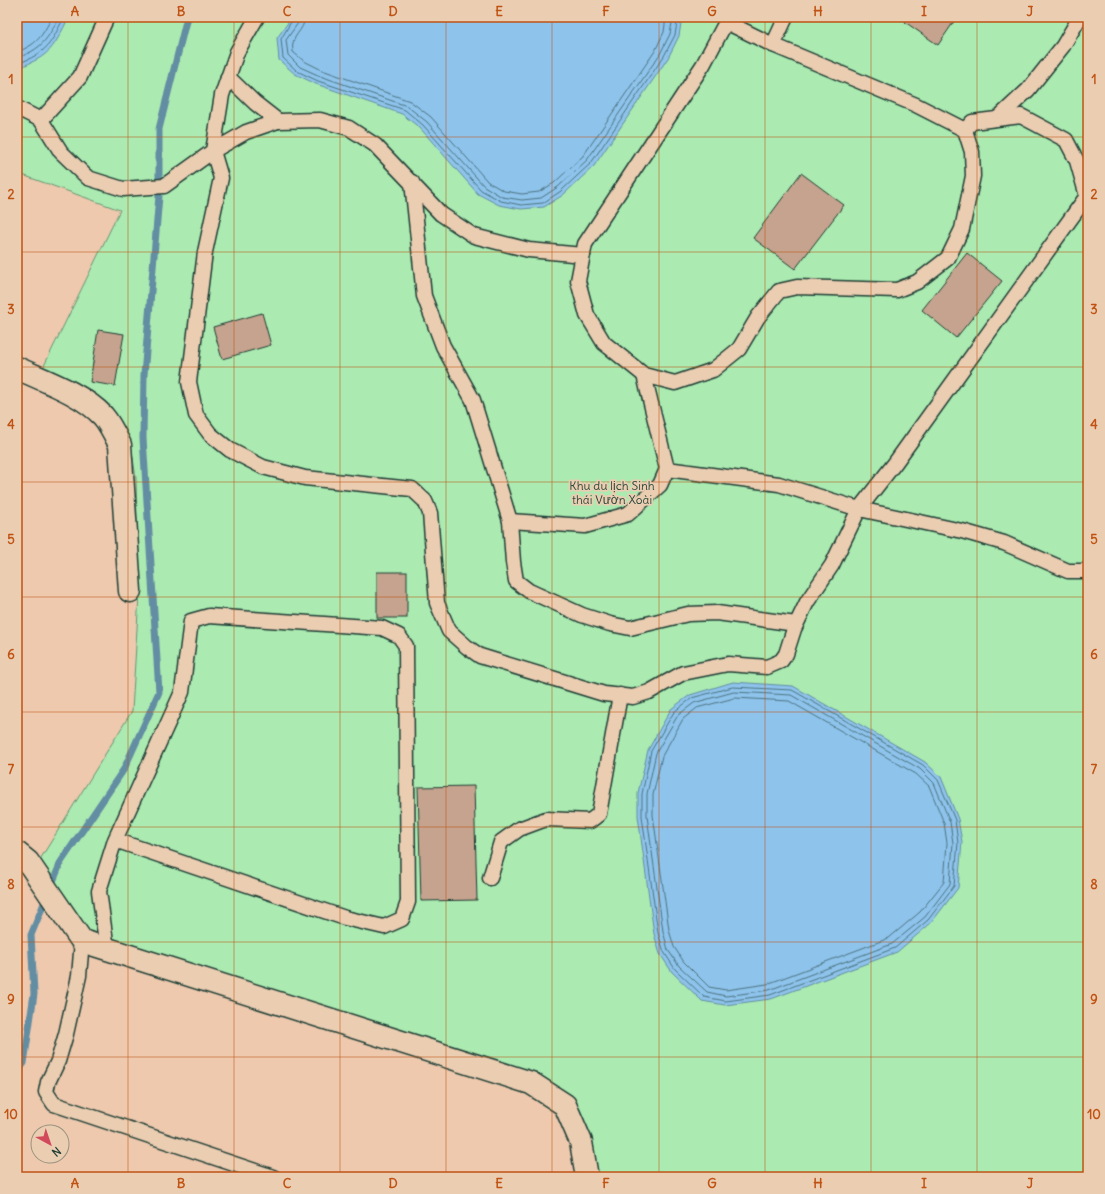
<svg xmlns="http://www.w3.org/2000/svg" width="1105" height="1194" font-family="Delius,sans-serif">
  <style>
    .green { fill: #abeab1; stroke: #659472 }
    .water { fill: #8ec3ec; stroke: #628da2 }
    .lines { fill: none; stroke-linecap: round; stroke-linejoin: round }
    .shore { stroke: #4b737e; stroke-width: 1 }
    .stream { stroke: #628da2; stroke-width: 7 }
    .building { fill: #c6a38e; stroke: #1f3d34 }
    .lane-casing { stroke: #1f3d34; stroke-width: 17 }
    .street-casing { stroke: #1f3d34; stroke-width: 25 }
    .lane { stroke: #ebcdb1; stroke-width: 14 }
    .street { stroke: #ebcdb1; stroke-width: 22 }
    .grid { fill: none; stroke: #c05314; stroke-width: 1; stroke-opacity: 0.55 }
    .labels { text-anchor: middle; stroke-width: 3.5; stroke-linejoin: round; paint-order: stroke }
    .park-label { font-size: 12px; fill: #26463a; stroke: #ebcdb1 }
    .neatline { fill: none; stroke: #c05314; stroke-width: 1.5 }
    .grid-label { font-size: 13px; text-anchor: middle; font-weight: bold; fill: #c05314 }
  </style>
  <rect width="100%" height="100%" fill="#eec9ae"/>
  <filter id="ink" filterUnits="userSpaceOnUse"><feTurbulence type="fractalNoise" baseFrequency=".025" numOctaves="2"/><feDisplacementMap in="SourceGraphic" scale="8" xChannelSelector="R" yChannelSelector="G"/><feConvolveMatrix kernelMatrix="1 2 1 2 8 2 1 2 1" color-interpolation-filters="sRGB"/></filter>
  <g filter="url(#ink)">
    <path class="green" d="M17,17H1088V1177H596L573,1099L88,933L39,861L132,711L139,596L136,478L130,438L103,406L42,370L120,210L17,173Z"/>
    <g class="water">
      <path d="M17,17H69C53,48 52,55 18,68Z"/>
      <path d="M292,17H682L679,36L668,58L594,166L563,195L544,207L521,209L499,205L478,194L420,128L402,114L316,84L295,74L279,60L277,38Z"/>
      <path d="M733,682L793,686L925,762L941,777L958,819L962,842L958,888L931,923L897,952L771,999L725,1005L702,1001L672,972L660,954L654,934L638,816V793L648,750L671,709L690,695Z"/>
    </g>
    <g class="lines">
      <g class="shore">
        <path d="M294,17L281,39L283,58L297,71L318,81L405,110L423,125L481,190L501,201L521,205L543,203L561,191L591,163L664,56L675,35L678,17"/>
        <path d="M299,17L298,23L286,40L288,55L300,67L320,76L407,106L427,122L484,186L502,197L522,200L541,198L558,187L587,160L660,54L670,34L673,17"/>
        <path d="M305,17C304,33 290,34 293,52L304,61L322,70L410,101L431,117L488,182L504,191L522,194L539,192L554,183L583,156L655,51L664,32L666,17"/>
        <path d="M17,52C38,44 42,36 52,17"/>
        <path d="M17,58C42,49 47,40 59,17"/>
        <path d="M17,64C48,52 50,45 64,17"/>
        <path d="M733,687L792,690L923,765L938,780L955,820L958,843L954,886L928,920L895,948L770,995L726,1001L704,997L675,969L664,952L658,933L642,816V794L651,751L674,712L692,698Z"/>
        <path d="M734,692L791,695L920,769L934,783L950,822L953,843L950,884L925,917L892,944L769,990L726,996L707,992L679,966L668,950L663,931L647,816V794L656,753L678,715L694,703Z"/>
        <path d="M735,698L789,701L916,774L929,786L944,823L947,843L944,882L920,912L889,938L767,984L726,990L709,987L684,962L674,947L669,930L653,815V795L662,756L683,719L697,708Z"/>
      </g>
      <path class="stream" d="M17,1072L24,1063L34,994L31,935L61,862L124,769L159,692L143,438L144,375L159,196V129L187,17"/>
    </g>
    <g class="building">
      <path d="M909,17H957L938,45L905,22Z"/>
      <path d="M801,173L844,205L795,269L753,238Z"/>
      <path d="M967,253L1002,281L956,338L922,310Z"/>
      <path d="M262,313L271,345L222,359L213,327Z"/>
      <path d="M98,330L124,334L115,386L90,382Z"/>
      <rect x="377" y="572" width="30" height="46"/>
      <path d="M474,786L477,900L421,901L418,787Z"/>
    </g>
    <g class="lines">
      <defs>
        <g id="lane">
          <path d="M257,17L237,52L222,95L213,151L221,178L205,252L189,382L196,415L210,434L230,450L263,467L305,478L412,489L425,501L430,513L437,603L449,631L467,647L480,656L604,694L633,697L649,692L683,673L728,664L767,667L781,661L786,654L794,629L807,602L832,565L859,509L962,531L1004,543L1068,571H1088"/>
          <path d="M725,17L726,22L773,45L916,105L965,130L972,152L973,176L962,229L948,258L917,282L897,290L797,287L779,291L758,317L739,349L713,370L675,383L644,375L604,343L587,315L578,281L585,244L703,65L726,22"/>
          <path d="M773,45L786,17"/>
          <path d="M228,77L255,103L278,121"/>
          <path d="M17,108L41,120L61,152L88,178L123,189L164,186L213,151L246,132L278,121L320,120L349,128L375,145L441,214L474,236L529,250L583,255"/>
          <path d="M999,117L1028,90L1063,46L1080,17"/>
          <path d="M41,120L80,77L107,17"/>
          <path d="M412,182L424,296L443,346L473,400L510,521L513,562L516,581L529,591L582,615L610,624L630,628L688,614L717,613L796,624"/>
          <path d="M644,375L667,469L779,484L859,509L895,463L1087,196L1077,161L1066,140L1021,116L972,122L965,130"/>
          <path d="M510,521L585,526L628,514L660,485L667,469"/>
          <path d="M490,878L501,842L519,829L546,819L590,821L599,814L620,695"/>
          <path d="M82,941L79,976L66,1034L58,1061L48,1082L46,1092L54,1104L273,1177"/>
          <path d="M107,949L99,891L115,840L182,692L191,621L209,616L382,628L399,636L406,646L408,902L402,919L384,927L345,918L115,840"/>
        </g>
        <g id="street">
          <path d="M17,368C45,381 81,393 103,416C110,424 115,435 120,445L130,591"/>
          <path d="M17,853L28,862L82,941L531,1083L565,1105L581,1142L587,1177"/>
        </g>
      </defs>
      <use href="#lane" class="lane-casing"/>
      <use href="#street" class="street-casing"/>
      <use href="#lane" class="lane"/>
      <use href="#street" class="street"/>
    </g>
  </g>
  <path class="grid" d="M128,17V1177M234,17V1177M340,17V1177M446,17V1177M552,17V1177M659,17V1177M765,17V1177M871,17V1177M977,17V1177M17,137H1088M17,252H1088M17,367H1088M17,482H1088M17,597H1088M17,712H1088M17,827H1088M17,942H1088M17,1057H1088"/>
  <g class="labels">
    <g class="park-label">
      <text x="612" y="490">Khu du lịch Sinh<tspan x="612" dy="14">thái Vườn Xoài</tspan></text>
    </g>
  </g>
  <rect width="1105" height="1194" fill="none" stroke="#ebcdb1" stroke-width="44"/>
  <g transform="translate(50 1144) rotate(140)"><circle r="19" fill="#ebcdb1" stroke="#99937f"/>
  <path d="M0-3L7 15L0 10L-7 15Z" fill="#d1495b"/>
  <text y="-6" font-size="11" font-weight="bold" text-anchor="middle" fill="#1f3d34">N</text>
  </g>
  <rect x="22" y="22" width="1061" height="1150" class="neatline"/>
  <g class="grid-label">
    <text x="75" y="16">A</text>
    <text x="181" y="16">B</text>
    <text x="287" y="16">C</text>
    <text x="393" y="16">D</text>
    <text x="499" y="16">E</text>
    <text x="606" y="16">F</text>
    <text x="712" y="16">G</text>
    <text x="818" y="16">H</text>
    <text x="924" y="16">I</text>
    <text x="1030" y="16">J</text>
    <text x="11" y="84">1</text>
    <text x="1094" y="84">1</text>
    <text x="11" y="199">2</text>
    <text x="1094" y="199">2</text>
    <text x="11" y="314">3</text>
    <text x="1094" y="314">3</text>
    <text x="11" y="429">4</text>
    <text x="1094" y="429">4</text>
    <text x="11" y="544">5</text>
    <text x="1094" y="544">5</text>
    <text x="11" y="659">6</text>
    <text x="1094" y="659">6</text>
    <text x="11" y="774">7</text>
    <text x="1094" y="774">7</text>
    <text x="11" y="889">8</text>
    <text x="1094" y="889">8</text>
    <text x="11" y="1004">9</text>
    <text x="1094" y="1004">9</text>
    <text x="11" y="1119">10</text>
    <text x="1094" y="1119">10</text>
    <text x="75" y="1188">A</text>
    <text x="181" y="1188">B</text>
    <text x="287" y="1188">C</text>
    <text x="393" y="1188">D</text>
    <text x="499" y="1188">E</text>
    <text x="606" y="1188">F</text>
    <text x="712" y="1188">G</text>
    <text x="818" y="1188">H</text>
    <text x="924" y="1188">I</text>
    <text x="1030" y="1188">J</text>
  </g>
</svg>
